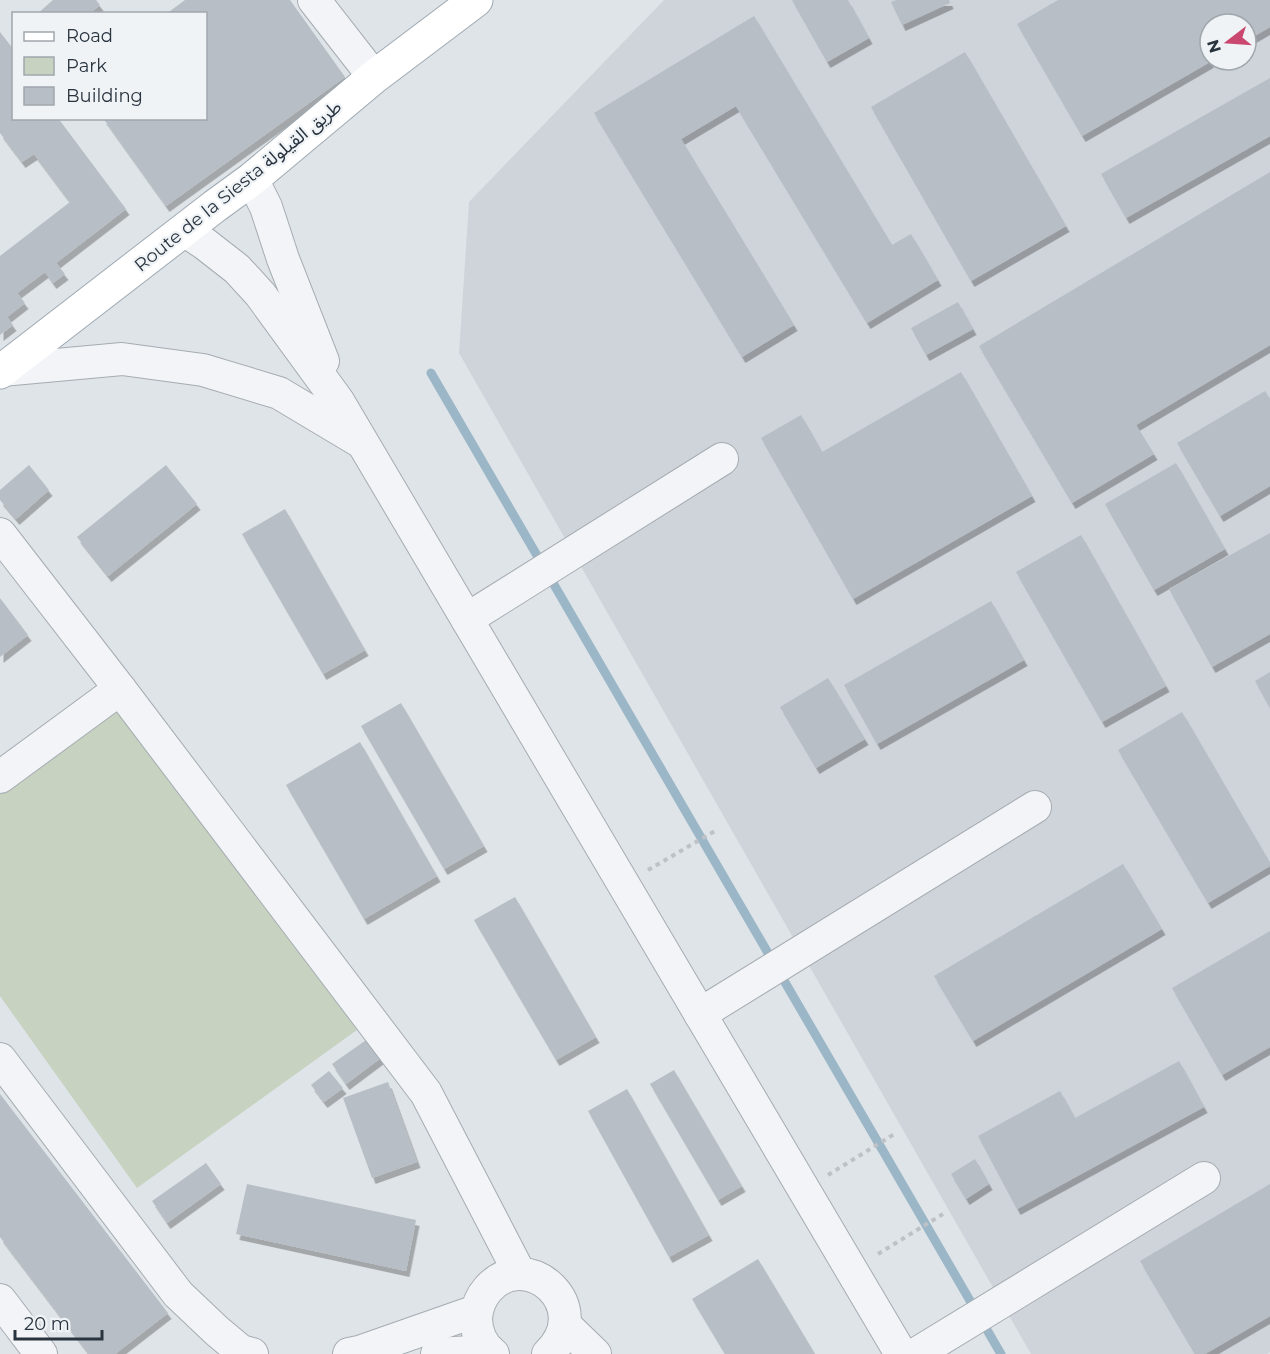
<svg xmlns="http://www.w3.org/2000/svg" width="1270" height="1354" font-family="Montserrat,'Noto Sans Arabic',sans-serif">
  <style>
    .built { fill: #ced4da; fill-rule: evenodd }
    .green { fill: #c8d2c1 }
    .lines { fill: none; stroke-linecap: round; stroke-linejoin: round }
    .stream { stroke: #9bb7c7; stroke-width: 9 }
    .building { fill: #b7bec5; filter: url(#shadow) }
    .minor-casing { stroke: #a5acb2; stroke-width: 34 }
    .major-casing { stroke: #9faab3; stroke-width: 35 }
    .path { stroke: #bec2c7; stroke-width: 4; stroke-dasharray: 4.5 4.5; stroke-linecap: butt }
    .minor { stroke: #f2f4f7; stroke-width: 32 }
    .major { stroke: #fff; stroke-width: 33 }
    .labels { text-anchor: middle; stroke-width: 4.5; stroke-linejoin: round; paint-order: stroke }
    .street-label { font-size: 18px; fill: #29343f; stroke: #eff3f6 }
  </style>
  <defs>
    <filter id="shadow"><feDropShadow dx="3.5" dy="6" stdDeviation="0" flood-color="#0004"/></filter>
  </defs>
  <rect width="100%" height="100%" fill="#dfe4e8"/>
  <path class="built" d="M664,0H1270V1352L1267,1354H1031L459,353L469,202ZM1210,24H1246V60H1210Z"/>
  <path class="green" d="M124,703L357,1030L137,1188L0,996V792Z"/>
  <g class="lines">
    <path class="stream" d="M431,373L1001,1354"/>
  </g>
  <g class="building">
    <path d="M53,0H96L100,5L89,14H37Z"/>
    <path d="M185,0H290L345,77L166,206L103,118H206V14H166Z"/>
    <path d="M792,0H848L869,38L827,62Z"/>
    <path d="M896,0H949L950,3L902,25L891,2Z"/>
    <path d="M1058,0H1270V27L1246,41V24H1210V62L1082,136L1017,24Z"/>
    <path d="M754,16L892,245L911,234L938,280L867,323L736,106L681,139L794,325L742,357L594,113Z"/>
    <path d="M0,32L14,50V118H58L126,209L56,263L65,274L53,283L45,272L17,293L25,303L7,317L13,325L0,335V256L70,202L34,154L22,162L0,133Z"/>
    <path d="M965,52L1066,226L971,281L871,107Z"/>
    <path d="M1270,78V136L1126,218L1101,174Z"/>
    <path d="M1270,172V345L1136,425L1154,454L1072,503L979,346Z"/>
    <path d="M958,302L973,329L926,355L911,328Z"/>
    <path d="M961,372L1032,496L853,599L761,438L801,415L822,452Z"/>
    <path d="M1265,391L1270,399V486L1220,516L1177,443Z"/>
    <path d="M1176,463L1225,549L1154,590L1105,504Z"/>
    <path d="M29,465L49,490L16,519L0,500V490Z"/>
    <path d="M166,465L197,504L108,576L77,537Z"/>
    <path d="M285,509L365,650L323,674L242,534Z"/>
    <path d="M1270,533V634L1212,667L1169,589Z"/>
    <path d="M1081,535L1166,686L1102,722L1016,572Z"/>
    <path d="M0,598L28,635L0,657Z"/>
    <path d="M991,601L1024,660L877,744L844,685Z"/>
    <path d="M1270,672V708L1255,681Z"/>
    <path d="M828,678L865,739L816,768L780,707Z"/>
    <path d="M401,703L484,846L444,869L361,726Z"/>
    <path d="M1182,712L1270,863V866L1208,903L1118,750Z"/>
    <path d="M360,742L437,876L364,919L286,785Z"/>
    <path d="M1123,864L1162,929L973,1041L934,976Z"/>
    <path d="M515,897L596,1037L556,1060L474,920Z"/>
    <path d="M1270,931V1047L1222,1075L1172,988Z"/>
    <path d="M369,1038L382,1057L346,1084L332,1064Z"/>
    <path d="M1179,1061L1204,1107L1017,1209L978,1136L1060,1091L1075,1118Z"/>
    <path d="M674,1070L742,1186L718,1200L650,1084Z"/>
    <path d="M329,1071L343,1088L324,1102L311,1085Z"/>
    <path d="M388,1082L417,1162L372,1178L343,1098Z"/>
    <path d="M627,1089L709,1235L669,1257L588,1111Z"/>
    <path d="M0,1094L168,1313L115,1354H89L0,1237Z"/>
    <path d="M975,1159L989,1184L966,1199L951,1174Z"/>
    <path d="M206,1163L221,1184L167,1223L152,1201Z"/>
    <path d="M247,1184L416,1220L406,1271L236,1234Z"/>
    <path d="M1270,1184V1316L1205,1354H1195L1140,1261Z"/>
    <path d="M758,1259L815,1354H725L692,1299Z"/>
  </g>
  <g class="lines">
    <defs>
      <g id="minor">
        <path d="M314,0L374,77"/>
        <path d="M252,179L266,207L283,259L323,361"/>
        <path d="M184,230L205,244L237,269L260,294L338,401L901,1354"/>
        <path d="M2,370L122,359L203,370L279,393L361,442"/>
        <path d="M0,534L120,689L426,1093L520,1274"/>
        <path d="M467,619L722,459"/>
        <path d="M0,777L120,689"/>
        <path d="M700,1014L1035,807"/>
        <path d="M0,1059L178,1294L217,1331L241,1351L252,1354"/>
        <path d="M0,1300L41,1354"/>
        <path d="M565,1325L595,1354"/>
        <path d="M349,1354L359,1352L476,1311"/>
        <path d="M437,1354L489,1351"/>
        <path d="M493,1354C482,1346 476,1332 476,1318C477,1307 480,1298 488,1289C527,1245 597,1307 548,1354"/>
        <path d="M916,1354L1204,1178"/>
      </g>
      <path id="major" d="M0,372L215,206L252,179L374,77L476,0"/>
    </defs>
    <use href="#minor" class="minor-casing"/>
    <use href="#major" class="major-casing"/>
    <g class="path">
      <path d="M648,870L715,831"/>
      <path d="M828,1175L896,1133"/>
      <path d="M878,1254L943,1214"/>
    </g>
    <use href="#minor" class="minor"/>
    <use href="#major" class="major"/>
  </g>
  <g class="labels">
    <g class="street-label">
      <text transform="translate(238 186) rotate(-39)" y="6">Route de la Siesta طريق القيلولة</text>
    </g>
  </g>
  <rect x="12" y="12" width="195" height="108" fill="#eff3f6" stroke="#a0a7ad" stroke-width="1.5"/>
  <rect x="24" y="32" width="30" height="9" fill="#ffffff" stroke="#a0a7ad" stroke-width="1.5"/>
  <text x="66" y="42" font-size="18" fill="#29343f">Road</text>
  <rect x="24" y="57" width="30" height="18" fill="#c8d2c1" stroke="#a0a7ad" stroke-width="1.5"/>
  <text x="66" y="72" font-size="18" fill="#29343f">Park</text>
  <rect x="24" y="87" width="30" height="18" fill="#b7bec5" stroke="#a0a7ad" stroke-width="1.5"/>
  <text x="66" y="102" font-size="18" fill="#29343f">Building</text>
  <g transform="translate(1228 42) rotate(253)"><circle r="28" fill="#eff3f6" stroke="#a0a7ad" stroke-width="1.5"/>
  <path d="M0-4.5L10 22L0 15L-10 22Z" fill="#ca486f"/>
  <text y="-9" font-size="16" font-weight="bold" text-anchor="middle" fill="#29343f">N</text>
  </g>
  <path d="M15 1330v9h87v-9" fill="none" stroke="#29343f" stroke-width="3"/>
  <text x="24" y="1330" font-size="18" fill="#29343f" stroke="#eff3f6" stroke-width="4.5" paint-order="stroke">20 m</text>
</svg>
